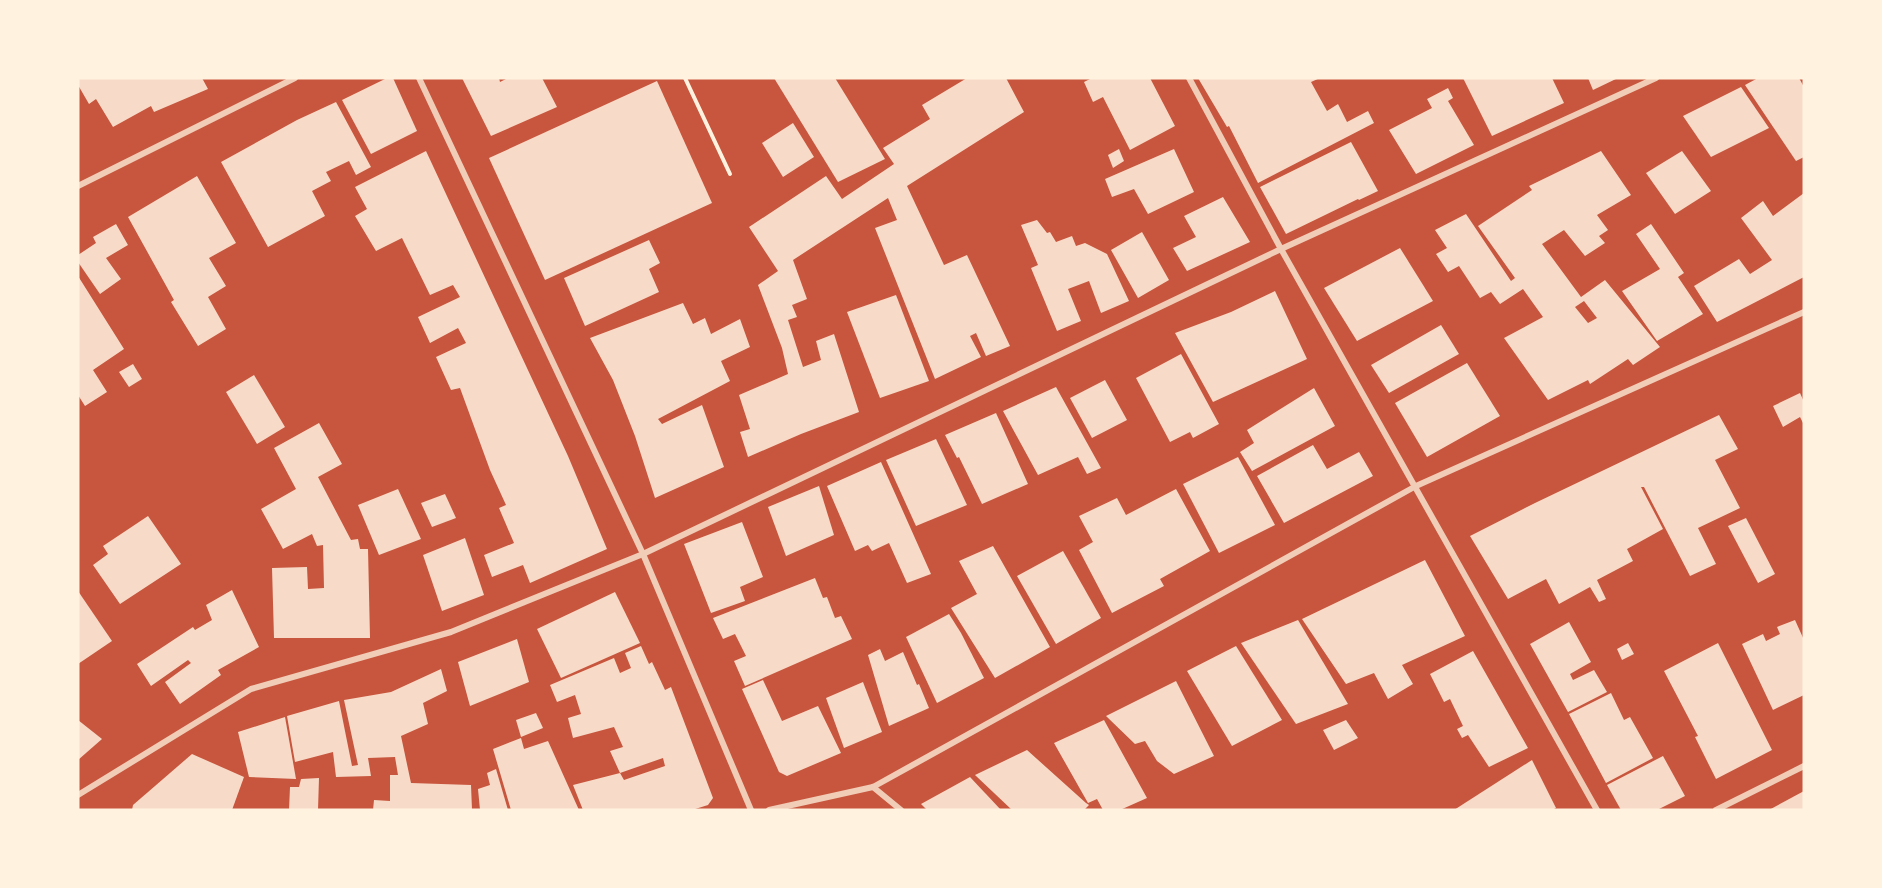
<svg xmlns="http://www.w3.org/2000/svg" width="1882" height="888" font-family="Lato,sans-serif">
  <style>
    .building { fill: #f7dbc8; fill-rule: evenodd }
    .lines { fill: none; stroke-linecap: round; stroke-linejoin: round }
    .path { stroke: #fff3e0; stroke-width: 4 }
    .minor { stroke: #f1ccb7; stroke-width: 6 }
  </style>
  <rect width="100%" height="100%" fill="#c8553d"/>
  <g class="building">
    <path d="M78,78H202L208,89L154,112L151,106L113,127L96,99L89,104L78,85Z"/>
    <path d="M387,78H393L417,131L371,154L342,100Z"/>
    <path d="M462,78H499L500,82L508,78H542L557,107L491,136Z"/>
    <path d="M774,78H835L885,159L838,182Z"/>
    <path d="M967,78H1006L1024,112L907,186L944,265L967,255L1010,346L986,356L976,333L970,336L981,357L935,379L875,228L897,220L888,198L793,260L807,299L792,305L797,317L788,320L803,367L821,360L816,341L834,334L859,412L801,434L748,457L740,432L750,429L739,395L788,374L782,348L758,285L778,271L749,227L826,176L842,199L894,164L883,148L930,119L922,105Z"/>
    <path d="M1092,78H1150L1175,126L1130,150L1103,97L1093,102L1084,82Z"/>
    <path d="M1198,78H1320L1311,82L1327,111L1338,104L1347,122L1368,111L1374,123L1258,183L1229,126L1227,127Z"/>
    <path d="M1463,78H1552L1564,103L1492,136Z"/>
    <path d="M1588,78H1618L1593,90Z"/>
    <path d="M1758,78H1799L1804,87V157L1796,161L1745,85Z"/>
    <path d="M657,81L712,203L545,280L489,158Z"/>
    <path d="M1741,87L1769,128L1711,157L1683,116Z"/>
    <path d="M1448,88L1453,98L1448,101L1474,145L1416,174L1389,130L1432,108L1427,99Z"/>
    <path d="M336,102L371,167L356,175L349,161L326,172L331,181L312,191L325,216L268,247L221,162L297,120Z"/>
    <path d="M793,123L814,157L783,177L762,143Z"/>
    <path d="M1351,142L1378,191L1359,200L1358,199L1286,234L1260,187Z"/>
    <path d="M1119,149L1124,161L1113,168L1108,155Z"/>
    <path d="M1174,149L1194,192L1148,214L1134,189L1112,197L1105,179Z"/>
    <path d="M426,151L568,456L607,549L530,583L523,565L492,577L484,555L514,543L499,508L506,505L490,470L460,388L451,390L436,357L466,343L458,328L430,343L418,317L460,297L453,285L430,295L402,238L376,251L355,216L367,209L355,187Z"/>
    <path d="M1601,151L1631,195L1597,215L1608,230L1599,236L1605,243L1585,256L1564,230L1542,244L1581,297L1605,280L1660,347L1633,365L1628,359L1590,384L1588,380L1548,400L1504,338L1543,317L1523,289L1500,304L1491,292L1480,298L1459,266L1448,272L1436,254L1447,248L1435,230L1466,214L1511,281L1515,278L1478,226L1532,190L1529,186ZM1584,301L1597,318L1588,323L1575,307Z"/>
    <path d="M1682,151L1711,191L1675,214L1646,173Z"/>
    <path d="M197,176L236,243L209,258L226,286L208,297L226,329L198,346L171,302L174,300L128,217Z"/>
    <path d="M1804,193V277L1717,322L1694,286L1739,259L1750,274L1772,260L1741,218L1763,201L1773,216Z"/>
    <path d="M1223,197L1250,242L1187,271L1173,248L1196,237L1184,216Z"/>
    <path d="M1037,220L1047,233L1050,232L1056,242L1072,236L1076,246L1085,243L1107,254L1129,301L1101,313L1089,281L1068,289L1081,321L1057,331L1031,268L1038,265L1021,225Z"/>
    <path d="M116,224L128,245L106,258L121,279L100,294L78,262V255L96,243L93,237Z"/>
    <path d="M1651,224L1684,273L1678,277L1703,314L1657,341L1622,291L1660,269L1636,234Z"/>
    <path d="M1142,232L1169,280L1138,298L1111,250Z"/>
    <path d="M649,240L660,263L649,269L659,292L585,326L564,278Z"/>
    <path d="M1400,248L1433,301L1357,341L1324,288Z"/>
    <path d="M78,276L124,349L93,370L107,392L85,406L78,395Z"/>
    <path d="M1275,291L1307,359L1213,402L1175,333L1231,312Z"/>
    <path d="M896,295L929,381L880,398L847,312Z"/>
    <path d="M683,303L693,324L705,318L711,334L740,319L750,347L721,361L730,381L658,419L662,424L702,405L724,467L655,498L635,436L613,380L590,338Z"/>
    <path d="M1441,325L1459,354L1389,393L1371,365Z"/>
    <path d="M1181,354L1219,424L1193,438L1190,432L1170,442L1136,378Z"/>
    <path d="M1467,363L1500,416L1427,457L1395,403Z"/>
    <path d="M133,364L142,379L129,387L119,372Z"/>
    <path d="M254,375L285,427L257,444L226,392Z"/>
    <path d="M1105,380L1127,420L1092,438L1070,398Z"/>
    <path d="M1056,387L1101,468L1087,474L1078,457L1038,475L1003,411Z"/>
    <path d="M1314,388L1335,426L1252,471L1240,452L1254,443L1247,430Z"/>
    <path d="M1800,393L1804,402V425L1800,417L1783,427L1773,406Z"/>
    <path d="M996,413L1028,484L982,504L959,457L957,458L945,435Z"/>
    <path d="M1719,415L1738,449L1715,460L1740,508L1698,528L1716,564L1690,576L1644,487H1641L1663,529L1627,549L1633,561L1597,580L1606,599L1599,602L1590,587L1559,604L1546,579L1508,599L1470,536L1535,503Z"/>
    <path d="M319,423L342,464L318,477L351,540L358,539L360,549H368L370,638H274L272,568L307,567L308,589L324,588L323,545L317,546L312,534L283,549L261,509L296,489L274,448Z"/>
    <path d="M936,439L967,505L916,526L886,460Z"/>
    <path d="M1313,445L1327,469L1359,452L1373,476L1284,523L1257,476Z"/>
    <path d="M1238,457L1275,525L1219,553L1183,484Z"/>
    <path d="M881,462L931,574L907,583L889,543L872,551L868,545L855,551L827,486Z"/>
    <path d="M819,486L834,535L786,556L768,507Z"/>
    <path d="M398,489L421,539L379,555L358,505Z"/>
    <path d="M1176,489L1210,551L1160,579L1164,586L1112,613L1079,550L1093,542L1079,516L1117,498L1126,515Z"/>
    <path d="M445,494L456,518L432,527L421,503Z"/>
    <path d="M148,516L181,564L120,604L93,565L108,554L103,546Z"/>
    <path d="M1746,518L1775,574L1758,583L1728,526Z"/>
    <path d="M742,522L763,577L740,587L745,601L711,613L684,544Z"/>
    <path d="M465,538L484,595L442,611L423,555Z"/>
    <path d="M993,546L1050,647L995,678L951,608L977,594L959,561Z"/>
    <path d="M1063,551L1101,618L1056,644L1017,576Z"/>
    <path d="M1425,560L1465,636L1402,665L1413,684L1388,699L1374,673L1346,684L1302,619Z"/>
    <path d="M815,578L823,598L827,597L835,618L841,616L852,639L745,686L734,661L746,656L735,634L723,639L713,618Z"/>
    <path d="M232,590L259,647L218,670L221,675L180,704L165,682L191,663L188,660L151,686L137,664L193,627L195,630L212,620L206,605Z"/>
    <path d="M78,591L112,641L78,664Z"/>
    <path d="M615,592L640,643L561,678L537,629Z"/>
    <path d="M949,614L961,633L984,678L937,703L906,637Z"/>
    <path d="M1298,620L1348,704L1296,724L1241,643Z"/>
    <path d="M1795,620L1804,640V695L1773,710L1742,644L1763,634L1766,641L1780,634L1777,627Z"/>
    <path d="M1569,622L1591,662L1570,674L1573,680L1594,670L1607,692L1568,712L1530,644Z"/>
    <path d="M517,639L529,682L470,706L458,662Z"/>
    <path d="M1628,643L1634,654L1622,660L1617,649Z"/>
    <path d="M1718,643L1772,750L1716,779L1695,737L1698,736L1664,671Z"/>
    <path d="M641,646L649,664L652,662L665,690L671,687L713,798L708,805L692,810H583L573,785L620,773L610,751L623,747L614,727L573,738L568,718L581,714L575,695L557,702L550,685L614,658L620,673L631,668L625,653ZM663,758L665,766L624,780L620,773Z"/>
    <path d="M1236,646L1282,720L1232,746L1187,671Z"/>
    <path d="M880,649L885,661L903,652L917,685L919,684L929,708L889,726L868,655Z"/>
    <path d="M1473,651L1528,748L1489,767L1468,735L1462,738L1457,729L1463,726L1450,699L1444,702L1430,674Z"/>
    <path d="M441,669L447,691L423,703L428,724L401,736L411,783L471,785L472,810H373L374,800L390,801V775H398L395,757L368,758L371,776L336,777L333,752L295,762L287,716L339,701L352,766L358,765L344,700L391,692Z"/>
    <path d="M763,680L782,721L818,706L841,753L787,776L779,772L742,689Z"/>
    <path d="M1176,681L1214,756L1174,774L1157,761L1145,741L1135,744L1106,716Z"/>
    <path d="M863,682L882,732L844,748L826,698Z"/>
    <path d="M1611,693L1624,720L1630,717L1653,758L1606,783L1569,714Z"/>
    <path d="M536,713L543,728L521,737L516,720Z"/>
    <path d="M285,717L296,779L249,777L238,732Z"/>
    <path d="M78,720L102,739L78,760Z"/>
    <path d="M1104,720L1147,798L1120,810H1103L1097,799L1088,803L1054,743Z"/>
    <path d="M1346,720L1358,738L1334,750L1323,730Z"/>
    <path d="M521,738L524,749L548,741L579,810H511L493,749Z"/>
    <path d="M1027,750L1086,803L1089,805L1084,810H1012L975,775Z"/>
    <path d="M192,754L244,777L232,810H132L133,805Z"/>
    <path d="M1663,756L1685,796L1657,810H1621L1607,785Z"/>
    <path d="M1532,760L1556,808L1552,810H1454Z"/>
    <path d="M496,769L508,810H480L478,789L490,785L487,773Z"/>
    <path d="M970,777L1001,810H927L921,804Z"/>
    <path d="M319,778L318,810H289L290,787H299L301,779Z"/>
    <path d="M1804,791V810H1769Z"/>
  </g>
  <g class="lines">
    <path class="path" d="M685,78L730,174"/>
    <g class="minor">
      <path d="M419,78L643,554L751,810"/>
      <path d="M1189,78L1281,249L1597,810"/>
      <path d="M78,186L295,78"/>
      <path d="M873,787L901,810"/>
      <path d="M78,795L251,689L451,632L643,554L1281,249L1656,78"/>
      <path d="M769,810L873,787L1416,486L1804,312"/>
      <path d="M1716,810L1804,766"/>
    </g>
  </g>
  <rect width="1882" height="888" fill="none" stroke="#fff3e0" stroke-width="159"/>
</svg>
